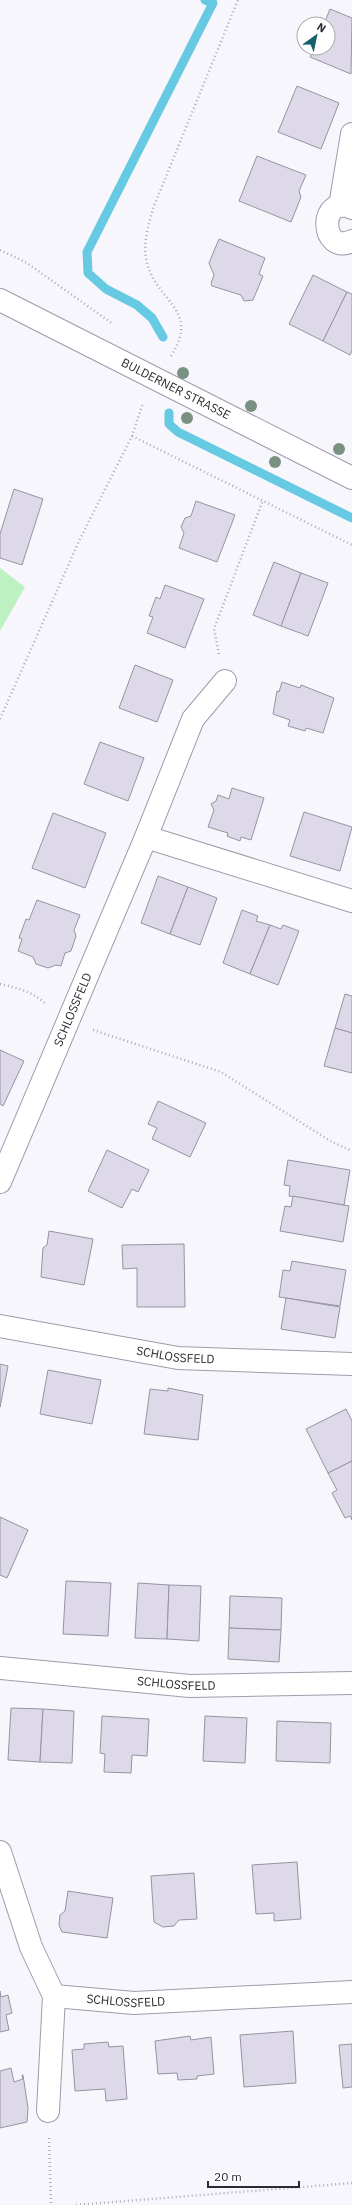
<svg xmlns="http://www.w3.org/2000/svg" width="352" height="2205" font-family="'IBM Plex Sans',sans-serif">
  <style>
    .green { fill: #bef1c2 }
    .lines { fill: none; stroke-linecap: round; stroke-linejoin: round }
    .stream { stroke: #67cae3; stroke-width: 9 }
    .building { fill: #ddd9e9; stroke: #9793a2 }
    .minor-casing { stroke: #9f9cab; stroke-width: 24 }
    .path { stroke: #acabb1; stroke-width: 2.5; stroke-dasharray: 1 3; stroke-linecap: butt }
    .minor { stroke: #fff; stroke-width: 22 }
    .tree { fill: #799180 }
    .labels { text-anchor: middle; stroke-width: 4; stroke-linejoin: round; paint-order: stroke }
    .street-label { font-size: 12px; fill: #2b2a30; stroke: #fff }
  </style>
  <rect width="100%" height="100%" fill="#f7f6fc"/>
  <path class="green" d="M0,568L25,587L0,631Z"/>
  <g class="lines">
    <g class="stream">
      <path d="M163,337L152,318L137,305L106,289L88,273L87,252L213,3L205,0"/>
      <path d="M169,413V424L178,432L352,518"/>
    </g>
  </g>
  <g class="building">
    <path d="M330,9L352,18L351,74L310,57L314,48H328V24H324Z"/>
    <path d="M297,86L339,103L321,149L278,132Z"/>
    <path d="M257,156L306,175L299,191L301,197L291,222L239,201Z"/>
    <path d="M219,239L265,258L259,274L263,276L253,300L244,301L241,295L212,286L211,283L214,275L209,263Z"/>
    <path d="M313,275L347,292L323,341L289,324Z"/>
    <path d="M347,292L352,294V351L350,355L323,341Z"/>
    <path d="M14,489L43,499L22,565L0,558V534Z"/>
    <path d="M196,501L235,515L217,562L179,548L184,533L181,527L185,518L191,516Z"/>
    <path d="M274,562L301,573L281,626L253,615Z"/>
    <path d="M301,573L328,583L308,636L281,626Z"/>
    <path d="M165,585L204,599L185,648L147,633L153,617L149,616L156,597L160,599Z"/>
    <path d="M135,665L173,680L157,722L119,708Z"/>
    <path d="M282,682L300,688L301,685L334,698L323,733L306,728L305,731L288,726L290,720L273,714L277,691L279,692Z"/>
    <path d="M100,742L144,758L128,801L84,784Z"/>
    <path d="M232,788L264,798L251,840L241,837L240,841L227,836L228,833L208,827L214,810L211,804L216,801L218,795L229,799Z"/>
    <path d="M304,812L352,827L340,871L290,856Z"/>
    <path d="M53,813L106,833L85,888L32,868Z"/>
    <path d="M158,876L188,887L170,934L141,923Z"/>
    <path d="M188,887L217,898L200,945L170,934Z"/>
    <path d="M37,900L80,915L74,930L76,936L71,951L65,953L61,966L56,965L48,968L36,964L33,957L18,951L22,939L19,938L26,919L29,920Z"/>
    <path d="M242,910L258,916L256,921L270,925L250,974L223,963Z"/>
    <path d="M270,925L281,929L283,925L299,931L278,985L250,974Z"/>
    <path d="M345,994L352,996V1033L335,1028Z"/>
    <path d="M335,1028L352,1033V1073L324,1066Z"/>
    <path d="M0,1050L24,1061L3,1106L0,1104Z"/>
    <path d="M158,1101L206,1123L190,1157L152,1139L157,1128L148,1124Z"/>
    <path d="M107,1150L149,1170L138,1192L132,1189L122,1208L88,1191Z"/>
    <path d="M288,1160L350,1170L344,1205L289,1196L290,1186L284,1185Z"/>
    <path d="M293,1196L349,1206L343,1242L280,1231L285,1206L291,1207Z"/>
    <path d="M49,1231L93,1239L84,1285L41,1277L43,1248L47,1245Z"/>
    <path d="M184,1244L185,1307H137V1268L123,1269L122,1245Z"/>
    <path d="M292,1261L346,1270L340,1306L279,1297L283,1270L290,1271Z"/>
    <path d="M286,1298L340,1307L335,1338L281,1329Z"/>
    <path d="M0,1364L8,1366L0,1407Z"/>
    <path d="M48,1370L101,1380L92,1424L40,1414Z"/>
    <path d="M168,1388L203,1395L198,1440L144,1434L150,1389L168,1391Z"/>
    <path d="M346,1409L352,1421V1461L328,1473L306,1429Z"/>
    <path d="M352,1461V1520L350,1516L345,1518L332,1493L337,1490L328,1473Z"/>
    <path d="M0,1517L28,1530L7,1578L0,1575Z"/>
    <path d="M66,1581L111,1583L108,1636L63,1634Z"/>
    <path d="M138,1583L169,1585L167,1639L135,1638Z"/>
    <path d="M169,1585L201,1586L199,1641L167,1639Z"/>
    <path d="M230,1596L282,1598L281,1630L229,1628Z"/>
    <path d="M229,1628L281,1630L279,1662L228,1659Z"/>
    <path d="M11,1708L43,1709L40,1762L8,1760Z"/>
    <path d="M43,1709L74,1711L72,1763L40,1762Z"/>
    <path d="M102,1716L149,1719L147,1756L132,1755L131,1773L104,1772L105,1754L100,1753Z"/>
    <path d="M205,1716L247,1718L245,1763L203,1761Z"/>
    <path d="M277,1721L331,1723L330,1763L276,1761Z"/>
    <path d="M297,1862L301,1919L274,1921V1913L256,1914L252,1865Z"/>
    <path d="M194,1873L197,1919L179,1920L174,1926L163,1927L154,1922L151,1876Z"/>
    <path d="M68,1891L113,1898L107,1938L62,1932L59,1925L60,1915L65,1911Z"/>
    <path d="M0,1991L1,1997L8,1995L12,2013L6,2015L9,2030L0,2032Z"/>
    <path d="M293,2031L296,2083L244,2087L240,2035Z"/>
    <path d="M190,2036L191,2040L211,2037L214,2074L197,2076V2079L178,2080L177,2073L158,2074L155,2041Z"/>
    <path d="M108,2042L109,2047L123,2046L127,2099L106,2101L105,2089L75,2091L72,2050L84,2049V2044Z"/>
    <path d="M352,2044V2087L343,2088L339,2045Z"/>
    <path d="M11,2068L14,2082L23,2079L22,2075H23L28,2108L27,2122L0,2128V2071Z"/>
  </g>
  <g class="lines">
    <defs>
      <g id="minor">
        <path d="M340,206L352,134"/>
        <path d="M352,208C318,193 320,256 352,241"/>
        <path id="s1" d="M0,300L352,478"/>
        <path d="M146,837L352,901"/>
        <path id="s2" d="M0,1182L146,837L193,719L225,681"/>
        <path id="s3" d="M0,1326L178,1358L352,1364"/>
        <path id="s4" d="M0,1668L190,1686L352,1683"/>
        <path d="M0,1852L31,1947L54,1996L48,2111"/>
        <path id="s5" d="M54,1996L134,2003L352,1992"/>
      </g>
    </defs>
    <use href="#minor" class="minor-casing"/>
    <g class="path">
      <path d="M0,250L27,263L113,324"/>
      <path d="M171,356C202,307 153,302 146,258C143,241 149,223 154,206L238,0"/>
      <path d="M132,436L352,545"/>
      <path d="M219,654L214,629L263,500"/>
      <path d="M0,719L79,541L132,436L143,403"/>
      <path d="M0,984C18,988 33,992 46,1004"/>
      <path d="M93,1030L221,1072L332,1142L352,1151"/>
      <path d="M49,2138L51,2205"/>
      <path d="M76,2205L352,2183"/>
    </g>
    <use href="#minor" class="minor"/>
  </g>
  <g class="tree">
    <circle cx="183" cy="373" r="6"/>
    <circle cx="251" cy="406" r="6"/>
    <circle cx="187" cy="418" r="6"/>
    <circle cx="339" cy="449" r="6"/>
    <circle cx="275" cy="462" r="6"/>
  </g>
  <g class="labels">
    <g class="street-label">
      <text dy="4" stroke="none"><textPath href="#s1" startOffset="197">BULDERNER STRASSE</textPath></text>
      <text dy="4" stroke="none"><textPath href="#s2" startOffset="187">SCHLOSSFELD</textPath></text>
      <text dy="4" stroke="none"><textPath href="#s3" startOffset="178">SCHLOSSFELD</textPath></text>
      <text dy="4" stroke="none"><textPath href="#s4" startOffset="177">SCHLOSSFELD</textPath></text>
      <text dy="4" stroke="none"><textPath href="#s5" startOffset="72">SCHLOSSFELD</textPath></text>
    </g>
  </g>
  <g transform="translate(316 36) rotate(33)"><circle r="19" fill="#ffffff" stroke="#aaaaac"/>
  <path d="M0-3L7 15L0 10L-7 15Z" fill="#14616c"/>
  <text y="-6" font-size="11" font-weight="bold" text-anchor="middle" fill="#2b2a30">N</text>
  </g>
  <path d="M208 2181v6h91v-6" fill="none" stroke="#2b2a30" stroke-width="2"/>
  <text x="214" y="2181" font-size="12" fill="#2b2a30" stroke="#ffffff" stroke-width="3" paint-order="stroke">20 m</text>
</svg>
